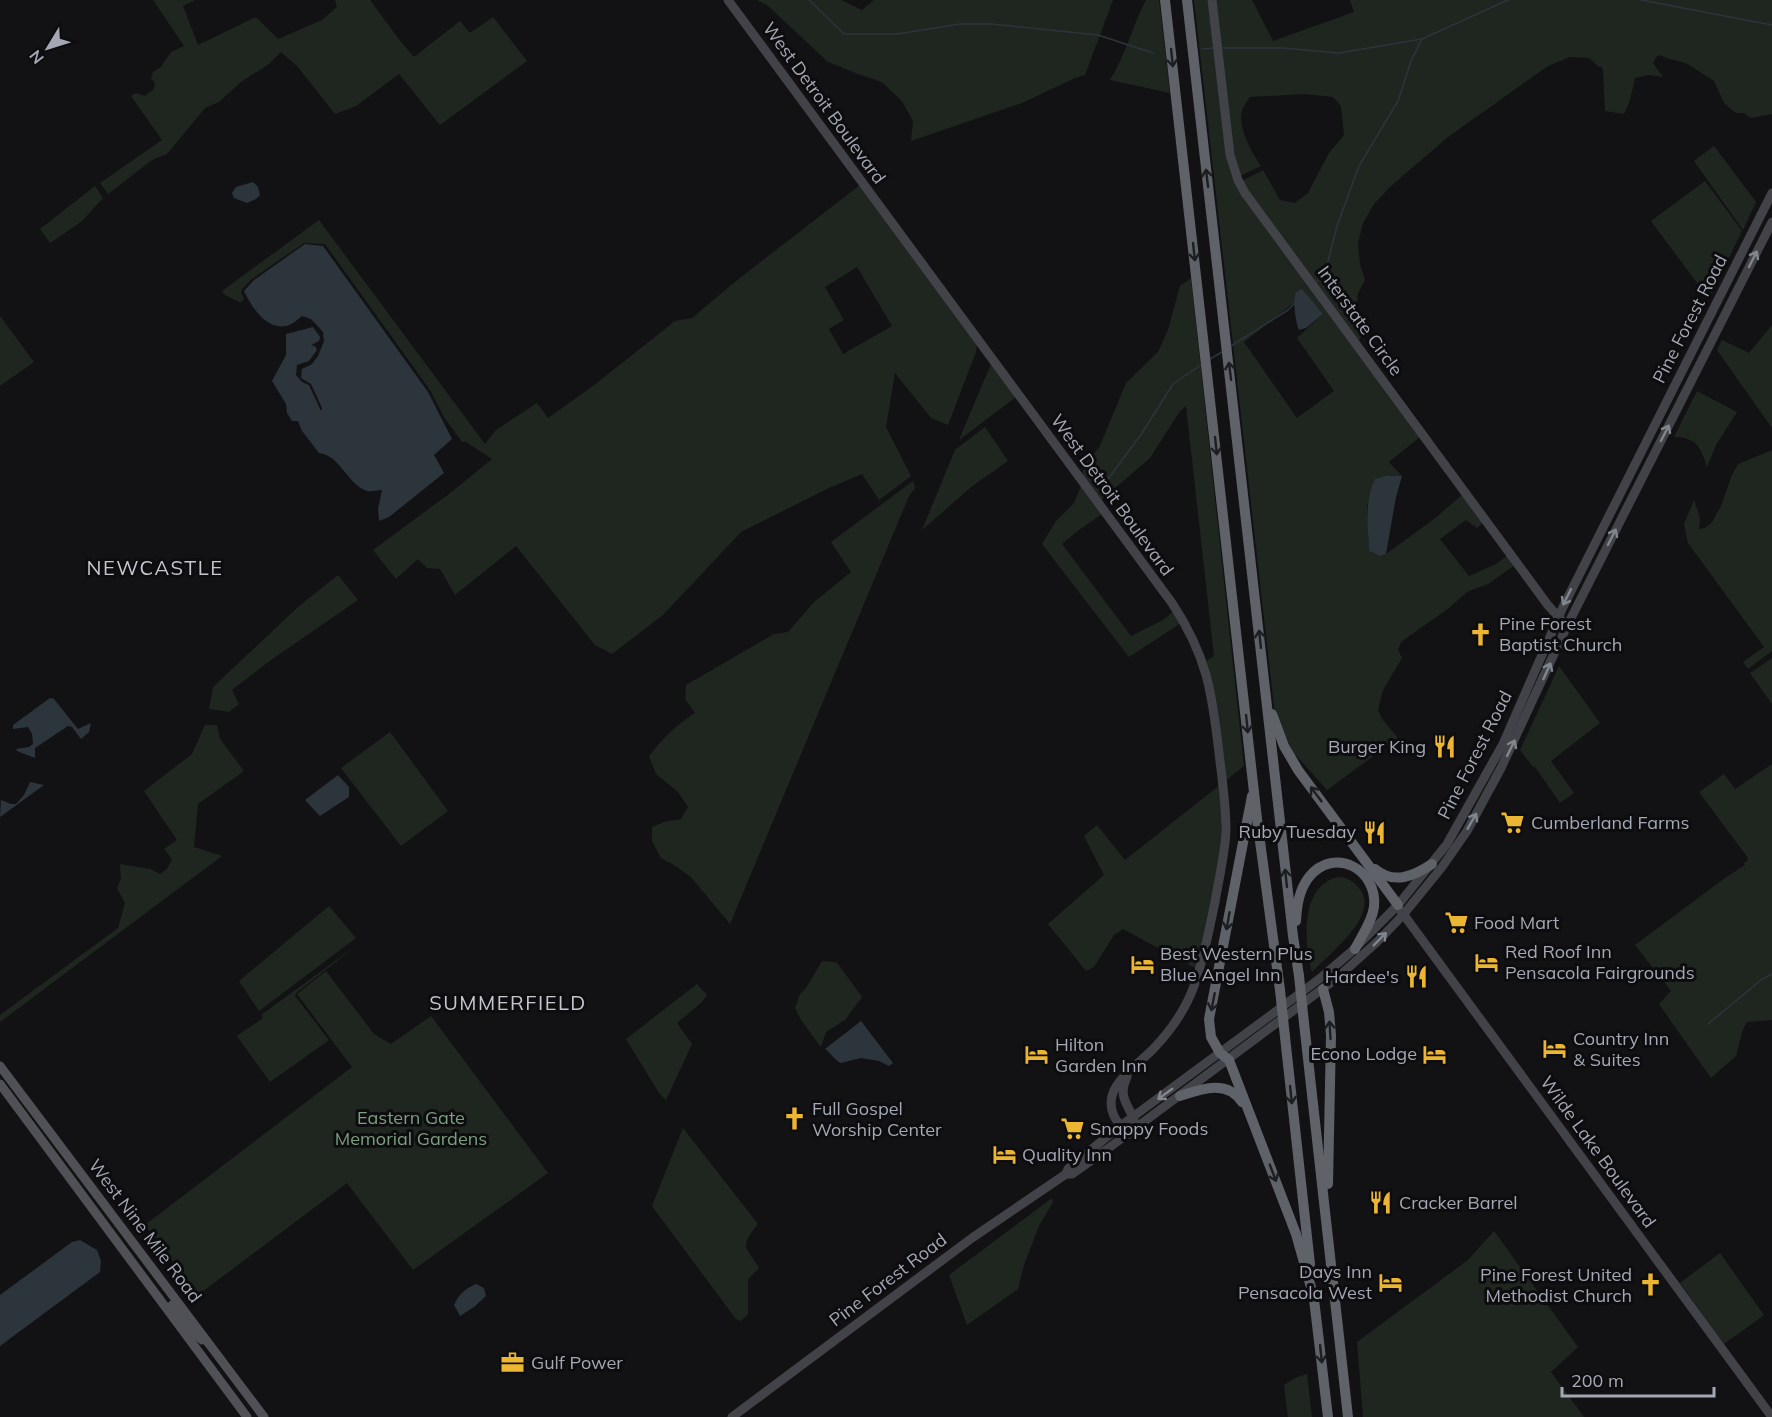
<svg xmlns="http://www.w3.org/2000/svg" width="1772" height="1417" font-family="Mulish,sans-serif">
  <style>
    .green { fill: #1f2620; fill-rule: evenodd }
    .water { fill: #2c343c }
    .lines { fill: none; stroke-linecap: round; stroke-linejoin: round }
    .stream { stroke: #2c343c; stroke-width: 1.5 }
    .secondary { stroke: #414348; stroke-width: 9 }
    .primary { stroke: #4f5157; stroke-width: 9 }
    .highway { stroke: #5f6269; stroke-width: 10 }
    .highway-bridge { stroke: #5f6269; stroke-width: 10 }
    .oneway { stroke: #1d1e21 }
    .oneway2 { stroke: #81858e }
    .labels { text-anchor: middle; stroke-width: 6; stroke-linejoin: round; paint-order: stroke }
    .street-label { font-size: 18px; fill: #a4a8b4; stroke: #0d0d0f }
    .poi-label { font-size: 18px; fill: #a4a8b4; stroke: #0d0d0f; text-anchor: start }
    .park-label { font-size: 18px; fill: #7b9f7f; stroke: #0d0d0f }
    .neighbourhood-label { font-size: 20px; letter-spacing: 1.5px; fill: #c5c7d0; stroke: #0d0d0f }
  </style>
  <rect width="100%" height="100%" fill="#121214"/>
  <g class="green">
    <path d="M153,0H195L183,6L198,45L256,17L278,39L322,20L337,7L335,0H370L398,38L414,57L460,21L470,33L493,17L527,61L440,125L399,74L356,106L335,114L297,66L281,52L269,64L241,82L219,102L205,108L167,154L152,160L108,194L100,183L162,140L131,96L136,93L145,96L153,90L155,86L154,81L151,79L153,72L161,67L171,52L184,46Z"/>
    <path d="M757,0H841L862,10L874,0H1113L1085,75L1075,78L1022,103L911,141L913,121L902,101L882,82L858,74L828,62L767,5Z"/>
    <path d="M1146,0H1159L1170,93L1110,80C1126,55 1132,26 1146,0Z"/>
    <path d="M1194,0H1209L1230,165L1420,437L1389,462L1402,476H1386L1367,505L1369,551L1380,556L1386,554L1434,519L1463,494L1484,522L1477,528L1466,520L1440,539L1469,576L1496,564L1508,555L1515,565L1488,584L1467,592L1449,608L1401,642L1398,650L1402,658L1383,690L1378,710L1383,720L1398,738L1327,790L1293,752L1275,715ZM1298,291L1323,314L1297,338L1334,391L1297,418L1244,342L1295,302L1294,296Z"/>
    <path d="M1214,0H1252L1273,41L1354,12L1350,0H1772V114L1750,118L1744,113H1736L1724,103L1714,81L1686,63L1666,58L1660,55L1657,56L1653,63L1663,77L1649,75L1635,78L1630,100L1624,114L1605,111L1603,70L1601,66L1599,67L1589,58L1570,57L1548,66L1448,137L1391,186L1374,204L1363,223L1358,243L1360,264L1365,280C1363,284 1360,289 1358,294C1353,313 1372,322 1358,342L1265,216L1242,181L1263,170L1280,200L1295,203L1308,193L1329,153L1344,135L1341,106L1333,97L1304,94L1250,97C1247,101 1244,106 1242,110C1237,126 1252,153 1261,166L1240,176L1235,162Z"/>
    <path d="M1714,146L1756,202L1743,230L1694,161Z"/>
    <path d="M1705,181L1742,231L1709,299L1651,221Z"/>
    <path d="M860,185L977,343L976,352L948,425L931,418L895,373L886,427L911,476L879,500L862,474L829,488L741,532L664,614L612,654L595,645L516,546L455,595L440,569L427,568L418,559L396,579L373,550L449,494L492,459L466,442H462L444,417L430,390L325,244L304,243L252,279L242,289L241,292L244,299L241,303L225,295L222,291L319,220L485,444L496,430L537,403L548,418L593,386L675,321L692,318L736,281ZM857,267L892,326L843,354L829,329L844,320L825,287Z"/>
    <path d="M95,186L103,198L81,222L50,243L40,229Z"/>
    <path d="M1191,278L1244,766L1225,781L1206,661L1214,656L1186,406L1180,411L1150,458L1100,501L1082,478L1084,464L1099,448L1126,383L1158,352L1168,330L1180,286Z"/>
    <path d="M0,316L34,362L0,386Z"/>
    <path d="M1772,325V428L1717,350L1722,340L1749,353Z"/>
    <path d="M991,364L1016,397L959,440Z"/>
    <path d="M1697,391L1737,412L1716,445L1707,467C1701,447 1696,437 1674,437Z"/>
    <path d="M985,427L1008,461L971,487L922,530L955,450Z"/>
    <path d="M1772,450V651L1748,669L1743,662L1764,647L1688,543L1684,524L1694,500L1700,518L1699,529L1705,528L1712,522L1721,506L1732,475L1738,464Z"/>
    <path d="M913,481L915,488L909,496L730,924L691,877L674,865L661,858L652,841V827L664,822L681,819L688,807L678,792L656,774L649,756C663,738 676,725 695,713L685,699L686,685L774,634L788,632L814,602L851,572L831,542Z"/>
    <path d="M1081,486L1102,514L1079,530L1062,544L1131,636L1163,620L1174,611L1181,623L1129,657L1042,544L1056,521L1074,503Z"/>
    <path d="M338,575L358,600L271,660L232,690L239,704L229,712L209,709L213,687L298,607Z"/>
    <path d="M1772,658V704L1750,673Z"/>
    <path d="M1559,666L1600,723L1551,761L1574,793L1560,803L1535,767H1533L1520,750Z"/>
    <path d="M205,725H217L220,739L244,771L198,804L194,847L222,856L0,1022V1015L118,928L125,903L117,888L121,879L120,864L150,869L160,874L167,869L172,859L164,849L177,840L144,791L192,754Z"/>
    <path d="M390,732L448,811L401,846L341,768Z"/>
    <path d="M1772,764V1020L1747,1022L1743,1029L1736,1056L1711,1078L1659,1004L1671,991L1635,945L1725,878L1745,865L1744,863L1747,861L1748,858L1699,792L1724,774L1735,789Z"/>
    <path d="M1220,785L1222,818L1219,865L1197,969L1123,929L1114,935L1094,967L1086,971L1048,924L1104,875L1084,836L1097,825L1125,860Z"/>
    <path d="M1338,877C1347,877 1353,881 1359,888C1382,914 1329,954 1312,972C1304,941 1300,886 1338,877Z"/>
    <path d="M329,906L356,938L259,1011L239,981Z"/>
    <path d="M360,943L296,993L295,996L329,1040L270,1082L237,1036L263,1018L261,1015Z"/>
    <path d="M822,961L835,962L838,964L862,997L845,1020L826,1032L821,1047L801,1020L795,1008L800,994L806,988Z"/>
    <path d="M326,971L374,1034L391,1044L431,1016L548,1173L413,1270L347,1183L198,1295L145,1225L352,1067L297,994Z"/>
    <path d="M697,984L707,995L701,1003L677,1023L692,1044L666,1100L659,1093L626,1039Z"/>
    <path d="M683,1128L758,1224C739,1248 745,1245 759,1268L748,1279V1314L741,1321L736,1319L652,1206Z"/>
    <path d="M1052,1198L1053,1202L1039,1226L1024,1265L1018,1289L967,1325L949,1275Z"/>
    <path d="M1494,1231L1578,1347L1551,1372L1584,1417H1363L1357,1342L1468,1260Z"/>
    <path d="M1720,1253L1764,1315L1724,1344L1680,1283Z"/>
    <path d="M1307,1374L1312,1417H1288L1284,1385L1295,1378Z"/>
  </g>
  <g class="water">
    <path d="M253,182L258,187L260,195L256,199L247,203L234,198L232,193L236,187Z"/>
    <path d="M305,244L323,246L428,392L452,439L434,455L444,473L389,517L379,521L378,509L382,490C377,490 372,492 367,491C347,484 340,455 319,453L302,431L298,421H292L287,413L286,404L272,381L286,355V334L313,327L320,337L319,341L311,345L315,346L317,350L309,361L297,365L296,375L302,382L309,385L321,411L322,408L311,384L301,378L302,369L312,364L318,356L324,341L323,332L311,319L302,316C297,320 292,325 286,326C266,330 251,306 244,291L254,280Z"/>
    <path d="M1302,289L1323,314L1306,328L1299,330C1296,324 1293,302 1295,295C1296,291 1298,291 1302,289Z"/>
    <path d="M1386,476H1402L1396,497L1386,554L1380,556L1369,551C1368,525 1364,504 1375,479Z"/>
    <path d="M50,698L54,699L78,729L91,723L89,732L81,739L72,727L68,726L35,748V758L17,751L16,749L29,747L33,744L32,734L28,727L13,729V725Z"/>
    <path d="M338,775L349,787V797L320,816L305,800Z"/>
    <path d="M30,782L44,785L0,817L1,800L11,804H16L24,795Z"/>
    <path d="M861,1021L893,1063L889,1066L879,1061L861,1058L841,1063C835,1061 831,1053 825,1049Z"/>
    <path d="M80,1240L97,1250L101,1261L100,1272L0,1346V1295L72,1242Z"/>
    <path d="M476,1284L484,1288L486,1296L474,1307L460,1316L454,1305C458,1295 466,1288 476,1284Z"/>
  </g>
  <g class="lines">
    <g class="stream">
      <path d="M809,0L844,34H897L960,24H991L1098,35L1153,53"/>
      <path d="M1641,0L1772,25"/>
      <path d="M1221,48H1283L1339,53L1422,39L1508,0"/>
      <path d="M1202,49L1213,48"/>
      <path d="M1316,282L1325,273L1337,226L1359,166L1398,101L1411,61L1422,39"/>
      <path d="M1231,346L1288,310L1296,302"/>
      <path d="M1210,359L1222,352"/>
      <path d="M1103,486L1142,433L1173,384L1201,365"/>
      <path d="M1708,1024L1761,980L1772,974"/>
    </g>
    <g class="secondary">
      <path d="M728,0L1172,603C1207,656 1212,692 1219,753C1222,779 1226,804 1226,830C1225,854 1219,878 1215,902C1209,930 1204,959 1194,986C1186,1008 1171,1030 1155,1047C1139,1065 1100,1086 1114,1116C1117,1123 1124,1129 1129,1134"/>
      <path d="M1212,0L1230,155L1238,180L1245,193L1547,604L1561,620"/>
      <path d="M1401,911L1772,1417"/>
      <path d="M1127,1077C1117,1098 1129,1104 1135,1123"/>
      <path d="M1066,1174L1068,1169L1115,1130L1267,1018L1323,976L1351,952L1398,905L1447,844L1503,744L1563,607L1772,193"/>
      <path d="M732,1417L972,1238L1066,1174H1072L1106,1150L1337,978L1378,941L1403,915L1442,867L1467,831L1501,768L1567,626L1772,222"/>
    </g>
    <g class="primary">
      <path d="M0,1066L264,1417"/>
      <path d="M0,1084L247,1417"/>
      <path d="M172,1305L192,1332L202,1340"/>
    </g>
    <g class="highway">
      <path d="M1165,0L1257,819L1280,990"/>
      <path d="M1187,0L1293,936L1299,976"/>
      <path d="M1272,714L1284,746L1298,770L1398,905"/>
      <path d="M1252,796L1209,1019L1211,1037L1220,1053L1229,1060L1296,1234L1314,1298"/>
      <path d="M1375,869C1394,885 1414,876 1432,864"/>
      <path d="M1296,921C1297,905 1299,890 1309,877C1334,846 1378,869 1374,907C1372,922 1362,935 1355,949"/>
      <path d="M1323,989L1329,1012L1331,1035L1328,1184"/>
      <path d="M1304,1023L1348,1417"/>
      <path d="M1285,1037L1310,1264"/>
      <path d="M1180,1096C1201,1089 1227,1079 1242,1102"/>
      <path d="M1313,1291L1328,1417"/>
    </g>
    <g class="highway-bridge">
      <path d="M1299,976L1304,1023"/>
      <path d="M1280,990L1285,1037"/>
    </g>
  </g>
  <defs><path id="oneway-shaft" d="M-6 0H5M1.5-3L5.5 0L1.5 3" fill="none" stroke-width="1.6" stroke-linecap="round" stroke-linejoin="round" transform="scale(1.5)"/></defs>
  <g class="oneway">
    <use href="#oneway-shaft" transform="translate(1172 58) rotate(84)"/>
    <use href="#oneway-shaft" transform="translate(1207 178) rotate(-97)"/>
    <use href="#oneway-shaft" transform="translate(1194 252) rotate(84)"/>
    <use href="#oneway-shaft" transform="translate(1230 371) rotate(-97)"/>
    <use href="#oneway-shaft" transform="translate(1216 446) rotate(84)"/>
    <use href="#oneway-shaft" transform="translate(1260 639) rotate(-96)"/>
    <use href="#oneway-shaft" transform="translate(1247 724) rotate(84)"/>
    <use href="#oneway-shaft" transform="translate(1316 794) rotate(-127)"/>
    <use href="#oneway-shaft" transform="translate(1286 878) rotate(-96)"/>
    <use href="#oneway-shaft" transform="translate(1228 921) rotate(100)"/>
    <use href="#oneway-shaft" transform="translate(1213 1002) rotate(101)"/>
    <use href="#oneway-shaft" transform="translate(1330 1030) rotate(-93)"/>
    <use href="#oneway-shaft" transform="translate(1291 1095) rotate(84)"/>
    <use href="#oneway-shaft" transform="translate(1273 1173) rotate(69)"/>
    <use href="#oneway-shaft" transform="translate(1321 1354) rotate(84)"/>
  </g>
  <g class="oneway2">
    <use href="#oneway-shaft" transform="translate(1753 259) rotate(-63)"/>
    <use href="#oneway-shaft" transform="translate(1665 433) rotate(-63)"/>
    <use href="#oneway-shaft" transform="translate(1612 537) rotate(-63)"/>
    <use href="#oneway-shaft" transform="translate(1567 597) rotate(117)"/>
    <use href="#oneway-shaft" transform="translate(1547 671) rotate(-66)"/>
    <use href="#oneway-shaft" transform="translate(1511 748) rotate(-64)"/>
    <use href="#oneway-shaft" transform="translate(1472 821) rotate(-60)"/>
    <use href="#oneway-shaft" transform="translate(1380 939) rotate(-45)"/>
    <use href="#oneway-shaft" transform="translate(1165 1094) rotate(144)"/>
  </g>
  <defs>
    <symbol id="church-bare" viewBox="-9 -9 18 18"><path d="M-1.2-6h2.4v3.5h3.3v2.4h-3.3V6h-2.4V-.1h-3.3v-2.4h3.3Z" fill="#ecb632" stroke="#0d0d0f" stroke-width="2.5" paint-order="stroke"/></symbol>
    <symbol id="restaurant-bare" viewBox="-9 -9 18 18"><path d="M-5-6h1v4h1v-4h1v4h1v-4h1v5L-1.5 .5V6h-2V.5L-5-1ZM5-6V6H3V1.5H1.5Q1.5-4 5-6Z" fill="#ecb632" stroke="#0d0d0f" stroke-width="2.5" paint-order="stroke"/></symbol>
    <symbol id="supermarket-bare" viewBox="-9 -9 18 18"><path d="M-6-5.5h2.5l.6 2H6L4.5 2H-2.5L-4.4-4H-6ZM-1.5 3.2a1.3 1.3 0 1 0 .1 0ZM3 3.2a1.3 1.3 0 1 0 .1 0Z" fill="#ecb632" stroke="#0d0d0f" stroke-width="2.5" paint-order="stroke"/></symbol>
    <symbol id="hotel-bare" viewBox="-9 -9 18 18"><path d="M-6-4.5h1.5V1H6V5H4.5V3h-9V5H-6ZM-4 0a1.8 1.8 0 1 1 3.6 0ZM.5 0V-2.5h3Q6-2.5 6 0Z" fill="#ecb632" stroke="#0d0d0f" stroke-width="2.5" paint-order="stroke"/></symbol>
    <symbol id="office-bare" viewBox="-9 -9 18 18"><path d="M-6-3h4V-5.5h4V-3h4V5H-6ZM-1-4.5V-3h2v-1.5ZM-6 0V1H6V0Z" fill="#ecb632" stroke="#0d0d0f" stroke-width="2.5" paint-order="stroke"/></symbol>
  </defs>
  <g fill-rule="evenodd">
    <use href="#church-bare" x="1464" y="618" width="33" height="33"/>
    <use href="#restaurant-bare" x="1428" y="730" width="33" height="33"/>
    <use href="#supermarket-bare" x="1496" y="806" width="33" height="33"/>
    <use href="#restaurant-bare" x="1358" y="816" width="33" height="33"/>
    <use href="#supermarket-bare" x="1440" y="906" width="33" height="33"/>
    <use href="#hotel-bare" x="1470" y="946" width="33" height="33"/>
    <use href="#hotel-bare" x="1126" y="948" width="33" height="33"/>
    <use href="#restaurant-bare" x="1400" y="960" width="33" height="33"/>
    <use href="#hotel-bare" x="1538" y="1032" width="33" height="33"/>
    <use href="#hotel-bare" x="1418" y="1038" width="33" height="33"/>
    <use href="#hotel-bare" x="1020" y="1038" width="33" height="33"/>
    <use href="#church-bare" x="778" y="1102" width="33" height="33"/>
    <use href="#supermarket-bare" x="1056" y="1112" width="33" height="33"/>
    <use href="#hotel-bare" x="988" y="1138" width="33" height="33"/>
    <use href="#restaurant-bare" x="1364" y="1186" width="33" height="33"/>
    <use href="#hotel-bare" x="1374" y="1266" width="33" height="33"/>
    <use href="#church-bare" x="1634" y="1268" width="33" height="33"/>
    <use href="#office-bare" x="496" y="1346" width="33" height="33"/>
  </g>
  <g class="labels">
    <g class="street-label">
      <text transform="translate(824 103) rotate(54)" y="6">West Detroit Boulevard</text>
      <text transform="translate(1690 319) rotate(-63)" y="6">Pine Forest Road</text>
      <text transform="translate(1360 321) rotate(54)" y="6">Interstate Circle</text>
      <text transform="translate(1112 495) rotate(54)" y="6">West Detroit Boulevard</text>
      <text transform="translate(1475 755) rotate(-63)" y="6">Pine Forest Road</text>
      <text transform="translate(1598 1152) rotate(54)" y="6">Wilde Lake Boulevard</text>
      <text transform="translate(145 1231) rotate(53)" y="6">West Nine Mile Road</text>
      <text transform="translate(888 1280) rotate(-37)" y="6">Pine Forest Road</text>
    </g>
    <g class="poi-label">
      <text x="1499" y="630">Pine Forest<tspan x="1499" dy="21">Baptist Church</tspan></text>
      <text x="1426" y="753" text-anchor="end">Burger King</text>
      <text x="1531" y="829">Cumberland Farms</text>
      <text x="1356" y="838" text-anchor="end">Ruby Tuesday</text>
      <text x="1474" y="929">Food Mart</text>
      <text x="1505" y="958">Red Roof Inn<tspan x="1505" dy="21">Pensacola Fairgrounds</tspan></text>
      <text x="1160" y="960">Best Western Plus<tspan x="1160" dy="21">Blue Angel Inn</tspan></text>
      <text x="1399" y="983" text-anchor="end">Hardee's</text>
      <text x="1573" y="1045">Country Inn<tspan x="1573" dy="21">&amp; Suites</tspan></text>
      <text x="1055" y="1051">Hilton<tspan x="1055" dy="21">Garden Inn</tspan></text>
      <text x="1417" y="1060" text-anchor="end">Econo Lodge</text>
      <text x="812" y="1115">Full Gospel<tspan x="812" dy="21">Worship Center</tspan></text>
      <text x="1090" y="1135">Snappy Foods</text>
      <text x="1022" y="1161">Quality Inn</text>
      <text x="1399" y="1209">Cracker Barrel</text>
      <text x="1372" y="1278" text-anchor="end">Days Inn<tspan x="1372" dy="21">Pensacola West</tspan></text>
      <text x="1632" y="1281" text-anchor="end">Pine Forest United<tspan x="1632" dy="21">Methodist Church</tspan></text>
      <text x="531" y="1369">Gulf Power</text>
    </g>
    <g class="park-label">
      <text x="411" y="1124">Eastern Gate<tspan x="411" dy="21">Memorial Gardens</tspan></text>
    </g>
    <g class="neighbourhood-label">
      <text x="155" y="575">NEWCASTLE</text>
      <text x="508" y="1010">SUMMERFIELD</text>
    </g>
  </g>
  <g transform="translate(48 48) rotate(232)" stroke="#0d0d0f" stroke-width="4.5" paint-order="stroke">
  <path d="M0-4.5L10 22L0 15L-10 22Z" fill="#a4a8b4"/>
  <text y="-9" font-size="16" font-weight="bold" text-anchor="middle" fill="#a4a8b4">N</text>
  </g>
  <path d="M1562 1387v9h152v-9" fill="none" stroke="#a4a8b4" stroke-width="3"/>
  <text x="1571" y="1387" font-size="18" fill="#a4a8b4" stroke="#0d0d0f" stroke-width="4.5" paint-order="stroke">200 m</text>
</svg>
